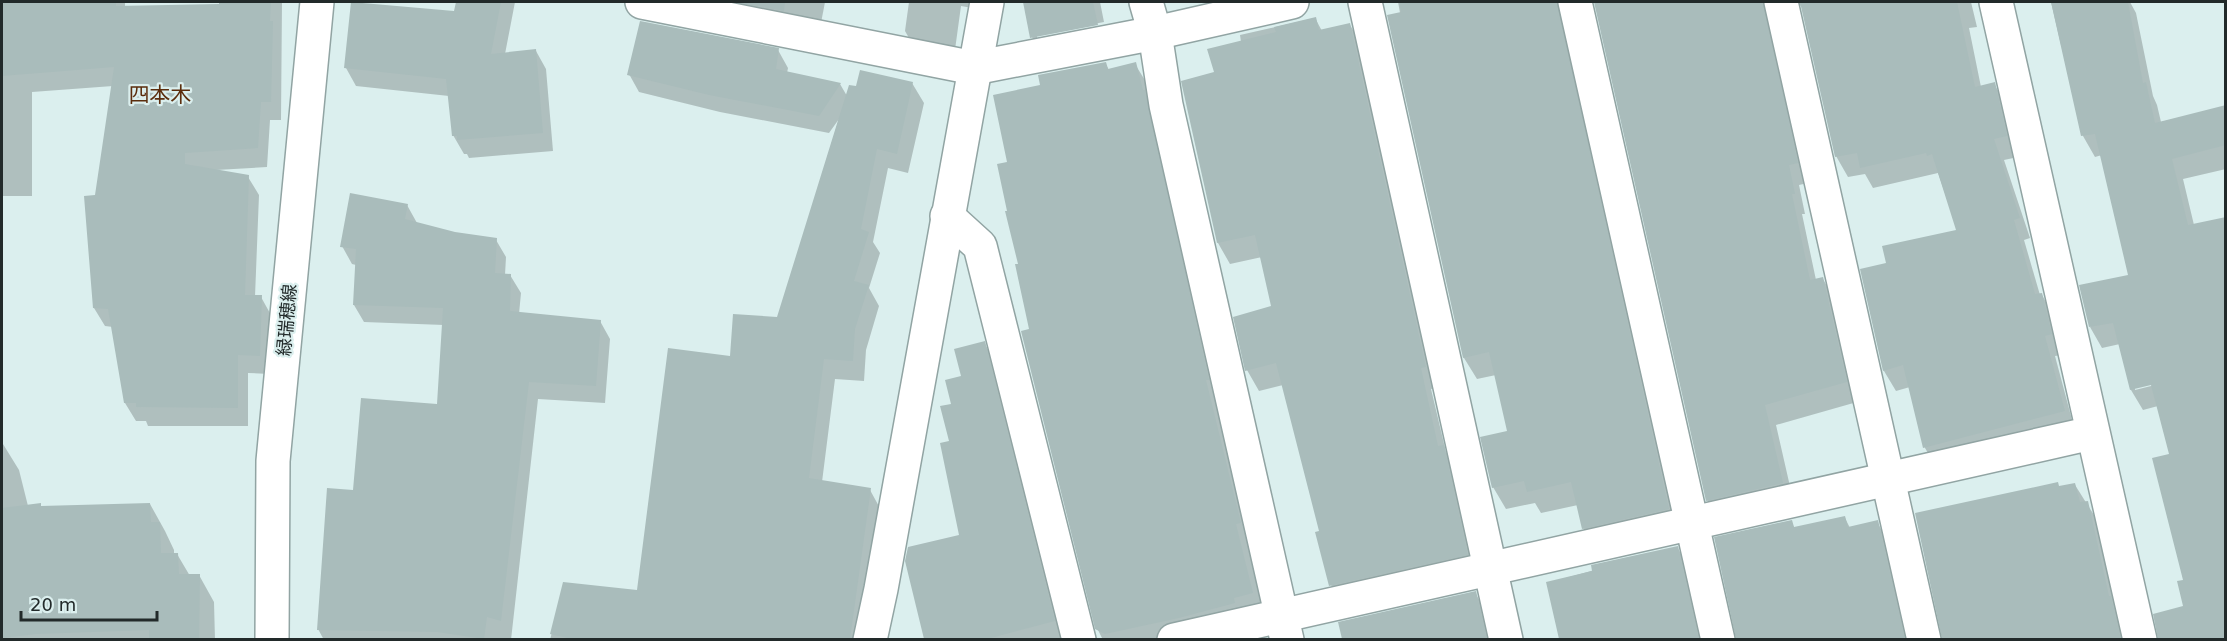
<svg xmlns="http://www.w3.org/2000/svg" width="2227" height="641" font-family="'DejaVu Sans','Noto Sans JP',sans-serif">
  <style>
    .shadow { fill: #0003; fill-rule: evenodd }
    .building { fill: #a9bcbb }
    .lines { fill: none; stroke-linecap: round; stroke-linejoin: round }
    .minor-casing { stroke: #91a4a3; stroke-width: 36 }
    .secondary-casing { stroke: #91a4a3; stroke-width: 36 }
    .minor { stroke: #fff; stroke-width: 33 }
    .secondary { stroke: #fff; stroke-width: 33 }
    .labels { text-anchor: middle; stroke-width: 4.5; stroke-linejoin: round; paint-order: stroke }
    .street-label { font-size: 18px; fill: #222a2a; stroke: #dbefee }
    .quarter-label { font-size: 21px; fill: #5b2d0d; stroke: #dbefee }
  </style>
  <rect width="100%" height="100%" fill="#dbefee"/>
  <g class="shadow">
    <path d="M2,2H125V7L220,6V2H282L281,120H270L267,167L216,170L248,177L259,195L255,297H261L271,315L270,374L248,373V426H148L146,421H136L125,403L113,327L105,326L94,308L96,196L113,86L32,92V196H2Z"/>
    <path d="M457,2H515L505,54L536,51L546,69L553,151L469,158L467,154H464L453,135L449,96L356,86L346,68L455,13Z"/>
    <path d="M676,2H825L821,23Z"/>
    <path d="M909,2H979L978,9L961,6L954,57L917,52L905,31Z"/>
    <path d="M1024,2H1104H1100L1104,22L1037,35V38L1105,25L1109,46L1044,59L1032,37Z"/>
    <path d="M1398,2H1586L1681,531L1596,550L1583,528L1578,505L1541,513L1535,503L1506,509L1493,487L1509,432L1496,375L1477,379L1464,358Z"/>
    <path d="M1595,2H1971L1977,27L1969,28L1981,87L1994,84L2006,104L2018,157L2004,160L2030,238L2024,240L2040,295H2042L2053,315L2062,355L2055,356L2075,431L1937,468L1925,448L1910,387L1896,391L1884,371L1888,264L1958,231L1938,173L1873,188L1865,174L1848,177L1836,156L1803,6L1790,4L1808,183L1799,185L1805,214H1802L1816,280L1823,279L1834,299L1857,402L1776,425L1794,504L1719,521L1707,500Z"/>
    <path d="M2051,2H2130L2136,13L2153,96L2157,105L2161,122L2226,107V169L2183,179L2194,225L2226,218V640H2160V636L2185,607L2184,581L2171,456L2158,406L2143,410L2131,390L2120,344L2102,348L2090,327L2130,276L2102,155L2095,157L2083,136L2065,52L2061,45ZM2158,381L2159,384L2135,390V387Z"/>
    <path d="M1315,18L1322,31L1350,25L1362,45L1437,388L1431,389L1446,452L1455,467L1479,575L1343,606L1331,585L1321,532L1283,385L1259,391L1247,370L1273,308L1262,257L1230,264L1218,243L1183,82L1216,73L1241,42L1240,35Z"/>
    <path d="M778,50L788,68L787,73L840,84L847,96L912,83L924,103L908,173L888,168L873,242L880,253L869,288L879,306L866,350L864,381L835,379L822,482L870,490L881,510L864,640H550L564,584L638,591L778,319L839,119L829,133L720,112L639,92L629,74Z"/>
    <path d="M1105,63L1109,70L1135,64L1149,87L1253,546L1248,547L1265,616L1205,640H1103L1097,628L1031,330L1019,265L1008,163L1042,86Z"/>
    <path d="M407,205L417,223L454,233L496,240L506,257L505,275H510L521,293L519,314L600,321L610,339L605,403L538,399L511,640H324L318,629L355,491L439,406L444,325L364,322L354,305L356,265L352,264L342,246Z"/>
    <path d="M984,343L995,361L1064,640H925L907,561L961,536L950,443L953,405L963,377Z"/>
    <path d="M2,444H3L19,470L28,506L42,508L150,504L165,531L174,550V554H177L190,576L199,575L214,602L215,640H2Z"/>
    <path d="M2075,485L2099,523L2127,640H1944V636L2060,488Z"/>
    <path d="M1845,518L1850,528L1877,522L1889,543L1911,640H1738L1791,522L1795,529Z"/>
    <path d="M1677,547L1689,568L1705,640H1560L1548,583Z"/>
    <path d="M1475,593L1489,616L1494,640H1344L1340,623Z"/>
  </g>
  <g class="building">
    <path d="M2,2H116V6L219,4V2H271L270,21H273L271,102H261L258,148L185,153V164L249,175L245,295H262L260,356L238,355V408L136,407V403H124L108,309L93,308L84,196L95,195L114,67L2,76Z"/>
    <path d="M351,2L454,11L456,2H501L491,54L536,49L543,133L457,140V136H452L446,79L344,68Z"/>
    <path d="M736,2H785L784,11Z"/>
    <path d="M1023,2H1093L1098,25L1030,38Z"/>
    <path d="M1399,2H1557L1669,509L1582,529L1571,482L1527,492L1524,481L1492,488L1480,437L1507,431L1489,352L1463,358L1387,15L1401,12Z"/>
    <path d="M1594,2H1763L1798,163L1789,165L1795,194H1792L1810,280L1823,277L1847,382L1765,405L1783,483L1706,501Z"/>
    <path d="M1800,2H1957L1975,87L1995,82L2007,136L1994,139L2020,218L2014,220L2035,294L2042,293L2052,334L2045,336L2065,411L1923,448L1903,365L1883,371L1860,269L1886,263L1882,246L1956,230L1932,154L1927,156L1926,153L1860,168L1857,153L1835,157Z"/>
    <path d="M2051,2H2128L2143,83L2146,82L2155,123L2226,105V145L2172,159L2188,225L2226,217V639H2158L2153,614L2183,606L2177,581L2183,580L2152,458L2169,454L2151,385L2130,390L2113,323L2089,327L2079,285L2128,275L2095,134L2081,136Z"/>
    <path d="M1316,17L1319,30L1350,23L1426,367L1421,368L1438,446L1444,445L1468,555L1329,586L1315,532L1319,531L1276,363L1245,371L1233,317L1271,306L1255,235L1217,243L1181,81L1214,72L1207,49L1276,32L1274,27Z"/>
    <path d="M640,21L779,48L776,69L841,83L819,116L709,95L627,75Z"/>
    <path d="M1106,62L1108,69L1136,62L1143,90H1145L1209,380H1206L1241,523L1236,524L1253,593L1234,598L1235,603L1179,618L1105,634L1095,629L1021,331L1029,329L1015,264H1018L1005,211H1007L997,164L1007,162L993,95L1040,85L1038,75Z"/>
    <path d="M860,70L913,82L897,154L877,149L861,229L869,232L854,281L869,285L855,329L853,361L824,359L809,478L871,488L850,639H572L550,634L563,582L637,590L668,348L730,356L733,314L777,317L849,85L856,86Z"/>
    <path d="M350,193L408,204L405,219L455,232L497,238L495,273L511,274L510,311L601,320L596,386L529,382L501,621L487,617L484,639L437,632L317,630L327,488L353,490L361,398L437,404L443,308L353,305L356,249L340,247Z"/>
    <path d="M985,341L1055,621L987,639H924L905,561L908,547L959,535L940,443L949,441L940,406L951,404L945,380L961,376L954,349Z"/>
    <path d="M2058,482L2059,486L2075,483L2080,502L2088,501L2109,596H2111L2121,639H1942L1915,513Z"/>
    <path d="M41,503V506L150,503L151,522H160L161,553H178L179,574H200L199,639H149V630L36,634L2,638V508Z"/>
    <path d="M1845,516L1848,527L1878,520L1905,639H1736L1714,537L1792,520L1794,527Z"/>
    <path d="M1678,546L1699,639H1559L1546,582L1592,571L1591,565Z"/>
    <path d="M1476,591L1487,639H1342L1338,622Z"/>
  </g>
  <g class="lines">
    <defs>
      <g id="minor">
        <path d="M642,2L974,68L1155,33L1292,2"/>
        <path d="M1146,2L1155,33L1166,105L1287,640"/>
        <path d="M1365,2L1506,640"/>
        <path d="M1575,2L1718,640"/>
        <path d="M1781,2L1924,640"/>
        <path d="M1996,2L2140,640"/>
        <path d="M947,216L980,246L1079,640"/>
        <path d="M870,640L881,589L987,2"/>
        <path d="M1174,640L2092,433"/>
      </g>
      <path id="secondary" d="M272,640L273,461L317,2"/>
    </defs>
    <use href="#minor" class="minor-casing"/>
    <use href="#secondary" class="secondary-casing"/>
    <use href="#minor" class="minor"/>
    <use href="#secondary" class="secondary"/>
  </g>
  <g class="labels">
    <g class="street-label">
      <text transform="translate(287 320) rotate(-85)" y="6">緑瑞穂線</text>
    </g>
    <g class="quarter-label">
      <text x="160" y="102">四本木</text>
    </g>
  </g>
  <rect width="2227" height="641" fill="none" stroke="#222a2a" stroke-width="6"/>
  <path d="M21 611v9h136v-9" fill="none" stroke="#222a2a" stroke-width="3"/>
  <text x="30" y="611" font-size="18" fill="#222a2a" stroke="#dbefee" stroke-width="4.5" paint-order="stroke">20 m</text>
</svg>
